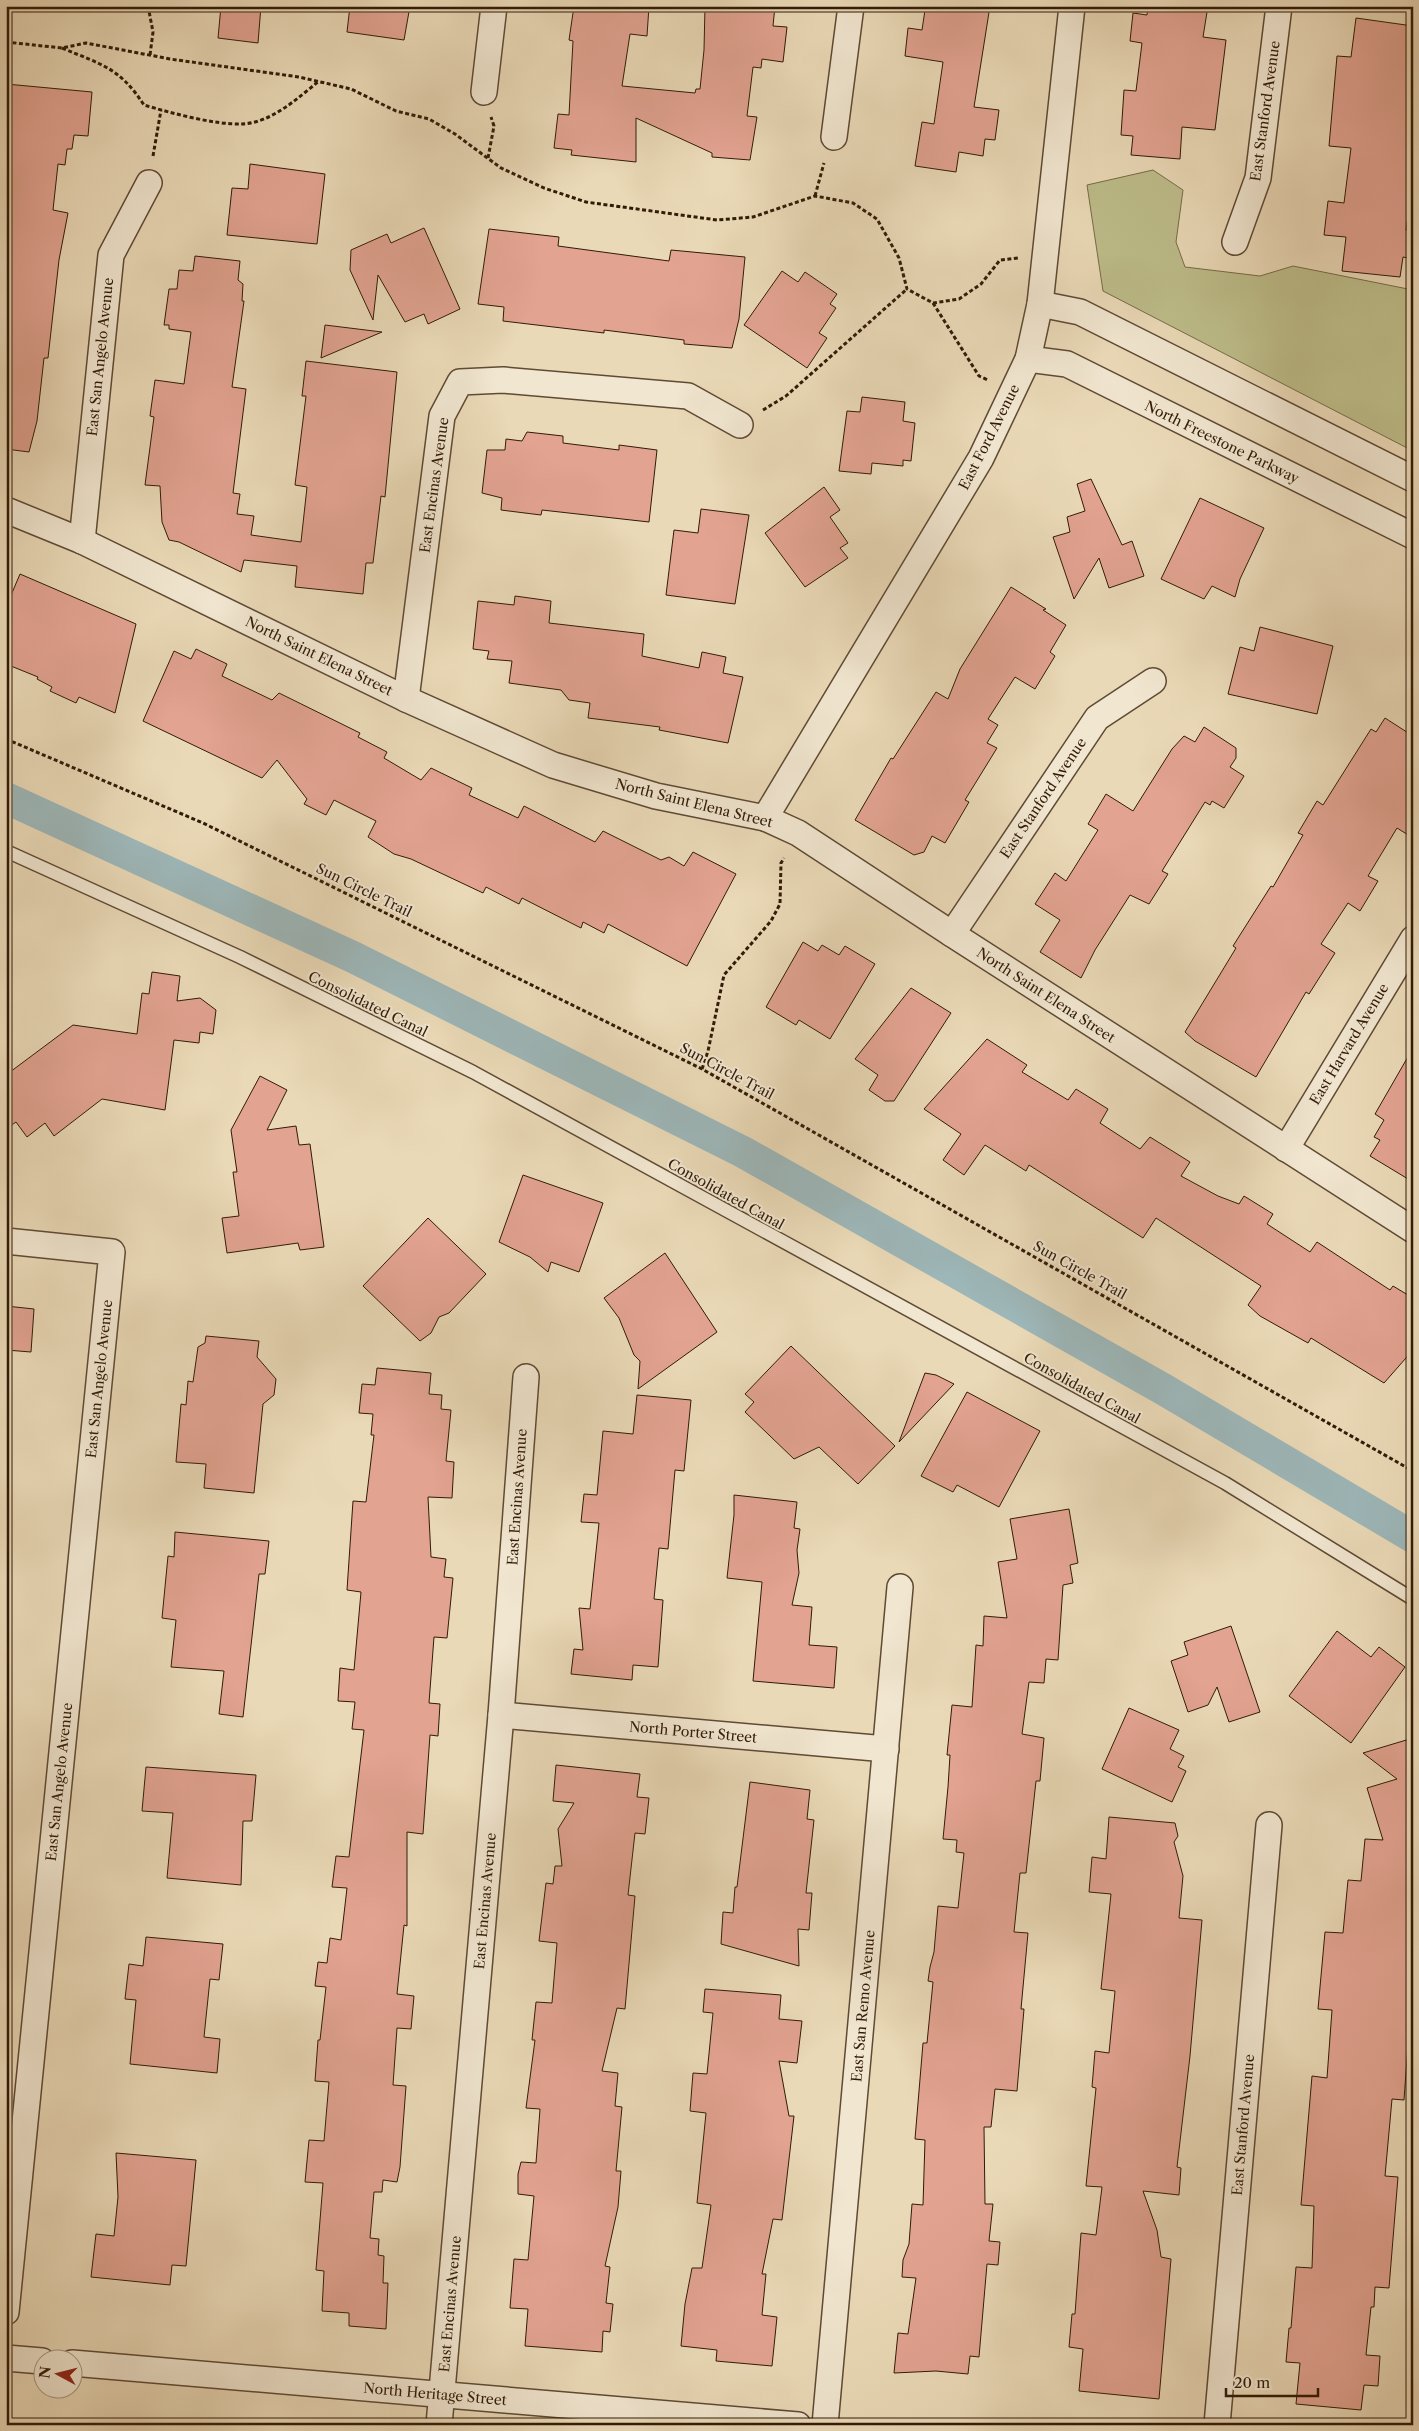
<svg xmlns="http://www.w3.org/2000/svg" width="1419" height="2431" font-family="'Libre Caslon Text',serif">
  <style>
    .green { fill: #bdbd8a; stroke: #776c49 }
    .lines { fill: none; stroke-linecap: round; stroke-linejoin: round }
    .canal { stroke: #9db7b9; stroke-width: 32 }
    .building { fill: #e2a391; stroke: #311b08 }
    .service-casing { stroke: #5f4a34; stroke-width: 15 }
    .minor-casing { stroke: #5f4a34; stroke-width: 28 }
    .path { stroke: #311b08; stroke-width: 3; stroke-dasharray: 4 2.5; stroke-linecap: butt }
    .service { stroke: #f1e6d0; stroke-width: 12 }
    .minor { stroke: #f1e6d0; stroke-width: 25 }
    .labels { text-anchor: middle; stroke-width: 4; stroke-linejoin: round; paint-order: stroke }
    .street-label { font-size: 14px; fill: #311b08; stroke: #f1e6d0 }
  </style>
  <rect width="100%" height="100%" fill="#ead9b7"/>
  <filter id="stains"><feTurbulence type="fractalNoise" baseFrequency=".004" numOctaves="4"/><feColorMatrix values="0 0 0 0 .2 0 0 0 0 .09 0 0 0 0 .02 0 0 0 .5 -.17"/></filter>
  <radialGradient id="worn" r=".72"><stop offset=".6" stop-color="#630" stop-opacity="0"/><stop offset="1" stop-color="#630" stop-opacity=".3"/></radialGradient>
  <path class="green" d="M1153,170L1183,190L1176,242L1185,267L1260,276L1293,266L1413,290V451L1103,291L1087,185Z"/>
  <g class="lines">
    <path class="canal" d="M6,798L353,957L743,1152L1163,1389L1413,1537"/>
  </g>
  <g class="building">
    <path d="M221,6H261L258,43L218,38Z"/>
    <path d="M350,6H410L404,40L347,32Z"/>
    <path d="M574,6H649L647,36L630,34L622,86L695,93L696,89H700L704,50L705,6H775L773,26L787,27L783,62L762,59L761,68L753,67L747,116L757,117L750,160L712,157V153L636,118V162L571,155L572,150L554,148L558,114L569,115L573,41L569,40Z"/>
    <path d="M932,6H990L974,107L999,110L995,140L985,139L983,156L959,152L956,172L915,166L922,122L934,124L943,62L905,56L908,28L922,30L925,10L932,11Z"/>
    <path d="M1148,6H1208L1203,37L1226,40L1215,130L1182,127L1180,159L1131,155L1133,136L1121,135L1124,90L1136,91L1142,43L1130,41L1133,13L1147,15Z"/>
    <path d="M1356,18L1413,26V178L1406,230H1413V259L1403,257L1400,277L1342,271L1346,237L1324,235L1328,201L1344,203L1351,148L1329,146L1337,56L1351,57Z"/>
    <path d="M6,84L92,92L88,136L74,135L72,149H67L65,165L58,164L53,210L68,213L59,260L48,358H44L37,421L29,452L6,449Z"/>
    <path d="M250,164L325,174L317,244L227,235L232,188L248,189Z"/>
    <path d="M424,228L460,309L428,324L424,314L405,322L378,275L373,320L350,270L351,250L387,234L391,243Z"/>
    <path d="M489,229L559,237L558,246L669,261L671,250L745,257L739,319L732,348L684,344V340L604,330V333L503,321L504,307L478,304Z"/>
    <path d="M195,256L240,261L238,280L243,284L242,301H244L232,387L246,389L233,493L240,494L237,514L254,516L251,535L301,542L307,487L295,485L306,396H302L306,361L397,372L385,497L381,496L373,563H366L363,594L295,587L297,566L244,560L241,572L179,542L169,540L162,522L160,486L145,485L154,417L150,416L155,380L184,384L191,332L169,329V325H164L169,289H177L179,270L193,271Z"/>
    <path d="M782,271L798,282L805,272L837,294L830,304L836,308L819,333L827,338L807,368L744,325Z"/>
    <path d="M325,325L382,332L321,358Z"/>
    <path d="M862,397L905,402L903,421L915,423L911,461L903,460V466L872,463L871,474L839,471L847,411L860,412Z"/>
    <path d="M527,432L563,436V443L619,450V445L657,450L649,522L542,510L541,515L501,510L502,498L482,493L487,450H505L506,439L522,441Z"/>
    <path d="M1091,479L1122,545L1132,541L1144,576L1109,588L1099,558L1074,599L1053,537L1070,532L1067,517L1085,511L1077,484Z"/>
    <path d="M824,487L840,510L830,517L848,543L840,548L848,558L805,587L765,533Z"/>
    <path d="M1200,498L1264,528L1240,579L1235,597L1212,586L1204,599L1161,579Z"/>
    <path d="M701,509L749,515L735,604L666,595L674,530L698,533Z"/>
    <path d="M20,574L136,624L115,713L79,697L76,703L50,691L52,687L37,679L38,677L6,664V607Z"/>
    <path d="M1011,587L1046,609L1043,610L1066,625L1050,652L1055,656L1035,689L1015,677L988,719L998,725L987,743L997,748L965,800L969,802L945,843L932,836L924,852L914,855L855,820L891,758L893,759L936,692L948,699L960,669Z"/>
    <path d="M515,596L551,601L549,623L644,634L642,656L699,668L702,652L726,657L723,673L743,677L728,743L659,730L660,727L588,718L590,703L569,700L561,690L509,683L512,661L487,659L489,651L473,649L478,601L514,605Z"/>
    <path d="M1260,627L1333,646L1317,714L1228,694L1240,647L1254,651Z"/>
    <path d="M196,649L227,664L222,676L272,700L279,693L360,733L358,737L387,752L384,758L421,780L431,768L472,788L469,795L518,818L524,806L595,842L603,831L661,860L669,857L684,866L693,852L736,874L687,966L608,924L604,933L583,922L581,928L522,898L519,904L486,887L483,893L411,859L394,854L368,837L376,821L334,800L326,815L304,804L307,799L277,760L262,778L143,721L174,651L191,659Z"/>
    <path d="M1385,718L1413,736V838L1397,828L1368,876L1378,881L1360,911L1348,903L1321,944L1335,953L1309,994L1306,992L1256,1077L1195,1041L1185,1032L1236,948L1233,946L1271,886L1273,887L1303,835L1298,833L1317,801L1323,805L1371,729L1376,732Z"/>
    <path d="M1204,727L1236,748V758L1230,767L1244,776L1224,808L1212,801L1210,805L1205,802L1162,871L1168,874L1149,904L1130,895L1095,950L1081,978L1040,952L1060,920L1035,904L1055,873L1066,881L1098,830L1088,824L1106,794L1133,811L1172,749L1184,736L1195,742Z"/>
    <path d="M803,942L818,951L822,945L839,955L845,946L875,964L830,1039L799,1020L796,1025L766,1007Z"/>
    <path d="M152,972L180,976L177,1001L200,998L216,1010L213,1034L200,1032L199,1043L174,1040L165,1110L102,1099L54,1136L45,1123L27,1137L16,1122L6,1129V1075L73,1025L137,1034L142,993L149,994Z"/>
    <path d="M911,988L951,1013L894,1101H885L869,1090L878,1075L855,1059Z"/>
    <path d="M987,1039L1027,1065L1022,1072L1068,1100L1076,1089L1108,1109L1100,1123L1140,1149L1150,1137L1190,1162L1181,1176L1218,1196L1239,1204L1244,1196L1273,1214L1267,1224L1310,1252L1317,1242L1390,1290L1393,1286L1413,1298V1350L1384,1383L1311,1338L1308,1343L1260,1316L1248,1305L1261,1286L1156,1218L1143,1238L1029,1165L1026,1171L985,1145L964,1175L943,1160L961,1134L924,1109Z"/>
    <path d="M1413,1048V1182L1370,1156L1380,1140L1374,1137L1384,1120L1375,1114Z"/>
    <path d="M260,1076L287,1090L267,1130L296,1126L299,1145L310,1144L324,1247L300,1250L298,1243L227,1253L222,1218L239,1216L233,1172H237L231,1130Z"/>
    <path d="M523,1175L603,1203L579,1272L551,1262L548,1272L530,1257L499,1242Z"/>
    <path d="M428,1218L486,1274L449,1313L439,1317L431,1333L420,1341L363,1286Z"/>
    <path d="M665,1253L717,1332L638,1389L640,1361L634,1355L619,1318L604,1298Z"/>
    <path d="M6,1306L34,1309L31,1352L6,1350Z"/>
    <path d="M206,1336L259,1341L257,1357L276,1379L274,1395L263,1404L254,1493L204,1488L206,1464L176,1462L181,1404L186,1405L188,1381L193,1382L198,1347L205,1343Z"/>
    <path d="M791,1346L895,1446L858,1484L819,1447L794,1459L745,1412L754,1402L745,1394Z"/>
    <path d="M377,1368L431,1373L429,1394L442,1395L441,1409L451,1410L446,1461L454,1462L452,1498L428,1497L431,1557L446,1559L444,1577L453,1578L447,1638L434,1637L429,1703L440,1704L438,1736L430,1735L423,1834L407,1832V1926L404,1925L397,1994L414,1996L411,2029L397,2028L393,2085L406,2086L400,2167L397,2182L383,2180L382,2192H374L370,2238L379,2239L378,2255L384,2256L383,2283H388L386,2329L349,2326V2313L322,2311L324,2271L316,2270L323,2183L305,2182L309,2140L324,2141L329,2082L315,2081L318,2040H320L326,1987L315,1986L318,1962L327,1963L330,1938L341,1940L347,1888L332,1887L336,1856L349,1857L364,1730L352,1729L355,1702L338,1701L340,1668L354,1670L361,1592L347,1590L353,1501L366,1502L374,1435H371L373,1414L359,1413L362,1384L375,1385Z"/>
    <path d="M925,1373L936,1375L954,1384L899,1442Z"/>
    <path d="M967,1392L1040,1431L999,1507L957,1485L953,1492L921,1476Z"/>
    <path d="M637,1395L691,1400L684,1471L675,1470L668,1549L659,1548L654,1599L663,1600L658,1667L633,1665L632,1680L571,1674L574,1649L583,1650L579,1608L590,1609L599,1523L581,1522L584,1494L597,1495L603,1431L633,1434Z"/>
    <path d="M734,1495L797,1502L794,1528L800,1529L797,1550L799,1573L792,1605L812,1607L809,1645L837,1647L834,1688L753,1681L762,1582L727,1578L734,1515Z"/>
    <path d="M1069,1509L1078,1563L1070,1565L1073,1583L1063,1585L1058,1660L1046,1659L1044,1683L1029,1682L1022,1734L1044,1738L1040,1781H1036L1026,1873H1020L1014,1932L1028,1933L1021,2009H1024L1017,2091L995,2089L991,2127H984L985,2204H993L989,2241L1000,2242L998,2265L987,2264L979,2357L970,2356L968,2374L936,2371L894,2373L898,2333L908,2334L916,2278L902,2277L903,2260L909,2244L912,2204L923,2205L925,2140L915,2139L923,2043H927L933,1982L928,1981L930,1967L934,1952L938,1906L958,1908L964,1853L956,1852L957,1840L943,1839L948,1787L950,1755H947L952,1705L972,1707L976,1645L983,1646L984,1616L1007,1618L998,1562L1017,1559L1010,1519Z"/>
    <path d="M175,1532L269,1541L265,1574H259L243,1717L219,1714L224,1671L171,1667L176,1620L162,1618L168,1556L174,1557Z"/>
    <path d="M1231,1626L1260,1712L1229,1722L1217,1687L1208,1705L1188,1712L1171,1661L1188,1655L1184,1642Z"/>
    <path d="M1337,1631L1371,1657L1379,1647L1405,1667L1351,1743L1289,1696Z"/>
    <path d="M1129,1708L1179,1730L1170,1749L1184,1756L1178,1767L1186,1771L1172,1802L1102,1769Z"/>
    <path d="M1413,1738V2017H1410L1404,2100L1392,2099L1385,2176L1398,2177L1389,2288L1375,2287L1374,2307H1371L1366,2355L1380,2356L1378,2386L1364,2385L1361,2410L1296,2404L1300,2363L1286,2362L1289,2328H1291L1296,2267L1312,2268L1314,2206L1301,2205L1312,2076L1327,2078L1332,2010L1318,2009L1325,1932L1343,1933L1348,1880L1361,1881L1365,1839L1383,1840L1367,1788L1397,1779L1363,1753Z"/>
    <path d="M556,1765L640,1774L637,1797L649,1798L645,1834L635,1833L628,1895L635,1896L625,2009L617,2008L602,2071L618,2073L615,2106L622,2107L616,2171H621L618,2207L605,2266L610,2267L606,2303L613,2304L610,2332L603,2331L602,2352L525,2346L528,2309L510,2308L514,2259L528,2260L534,2196L518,2194V2174L521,2162L536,2163L540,2109L526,2108L535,2040H532L536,2002L552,2003L557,1943L539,1941L546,1883L553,1884L555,1866H562L558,1829L574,1803L553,1801Z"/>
    <path d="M146,1767L256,1775L252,1821H243L241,1885L167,1878L173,1813L142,1811Z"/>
    <path d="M750,1782L810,1790L807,1819L814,1820L806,1893H812L809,1930L798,1929L799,1966L721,1944L723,1912L733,1913L735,1887H737Z"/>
    <path d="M1109,1817L1175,1823L1178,1836L1174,1842L1183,1876L1179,1918L1202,1920L1190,2056L1177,2167L1181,2168L1179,2195L1143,2191L1157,2230L1161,2257L1171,2259L1159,2399L1079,2391L1083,2349L1069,2347L1072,2314H1075L1081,2233L1096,2235L1102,2187L1086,2186L1096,2088L1092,2087L1095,2051L1109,2053L1115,1991L1101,1989L1111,1894L1089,1892L1092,1857L1106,1859Z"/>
    <path d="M146,1937L223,1944L219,1980L210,1979L204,2037L220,2039L217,2073L130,2064L136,2000L125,1999L129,1964L143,1966Z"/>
    <path d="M705,1989L781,1995L779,2019L802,2021L797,2063L779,2061L789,2116H794L782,2220L773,2219L762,2274H766L762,2315L777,2317L772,2366L716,2361L717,2350L681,2346L685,2304L692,2268H702L711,2205L697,2203L706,2113L690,2111L693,2073L707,2074L713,2013L703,2012Z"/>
    <path d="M116,2153L196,2160L186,2266L172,2265L170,2285L91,2277L96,2234L114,2236L118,2197Z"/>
  </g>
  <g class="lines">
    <defs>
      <path id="service" d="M6,851L240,957L473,1072L1225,1483L1413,1599"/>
      <g id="minor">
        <path d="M484,92L494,6"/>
        <path d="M834,137L851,6"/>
        <path d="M1235,242L1258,178L1279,6"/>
        <path d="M1040,304L1080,312L1413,479"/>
        <path d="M1028,359L1067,364L1413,536"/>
        <path d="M6,510L82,541L406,699L553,765L656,796L765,818L798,833L952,934L1413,1230"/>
        <path d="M82,541L111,255L149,183"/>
        <path d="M406,699L442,416L460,382L503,380L688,396L740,425"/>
        <path d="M765,818L981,458L1028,359L1040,304L1072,6"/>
        <path d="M952,934L1097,718L1153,681"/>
        <path d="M1286,1149L1413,939"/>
        <path d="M6,1241L112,1252L6,2312"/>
        <path d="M501,1715L886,1749"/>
        <path d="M6,2358L42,2361"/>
        <path d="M72,2363L798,2425"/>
        <path d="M439,2425L501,1715L526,1377"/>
        <path d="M825,2425L900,1587"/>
        <path d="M1217,2425L1269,1825"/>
      </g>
    </defs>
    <use href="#service" class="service-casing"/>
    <use href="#minor" class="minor-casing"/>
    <g class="path">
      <path d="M148,6L153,32L150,55"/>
      <path d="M6,42L62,48L86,43L170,59L299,77L351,89L396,111L429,119L455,134L501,168L544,188L586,202L717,220L753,217L815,196L853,203L877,219L899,258L907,289L933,303L959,299L981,284L1000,260L1018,258"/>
      <path d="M62,48C102,65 119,67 144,105C171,113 215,125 242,124C271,123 298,98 319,81"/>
      <path d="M153,156L161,110"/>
      <path d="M488,158L494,126L491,117"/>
      <path d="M815,196L824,163"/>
      <path d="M933,303L979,376L988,380"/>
      <path d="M763,410L786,396L907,289"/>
      <path d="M6,739L203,823L702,1069L1413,1471"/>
      <path d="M702,1069L708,1051L724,975L771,921L780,904L781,863L784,858"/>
    </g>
    <use href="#service" class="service"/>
    <use href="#minor" class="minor"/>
  </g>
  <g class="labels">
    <g class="street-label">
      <text transform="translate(1265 111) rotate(-82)" y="5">East Stanford Avenue</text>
      <text transform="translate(100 357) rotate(-84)" y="5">East San Angelo Avenue</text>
      <text transform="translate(989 437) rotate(-63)" y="5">East Ford Avenue</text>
      <text transform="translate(1222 442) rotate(26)" y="5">North Freestone Parkway</text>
      <text transform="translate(434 485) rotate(-82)" y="5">East Encinas Avenue</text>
      <text transform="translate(319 656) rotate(26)" y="5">North Saint Elena Street</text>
      <text transform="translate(1043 798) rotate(-56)" y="5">East Stanford Avenue</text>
      <text transform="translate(694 803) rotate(14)" y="5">North Saint Elena Street</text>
      <text transform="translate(364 890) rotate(26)" y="5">Sun Circle Trail</text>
      <text transform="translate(1046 995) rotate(33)" y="5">North Saint Elena Street</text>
      <text transform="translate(368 1004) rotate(26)" y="5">Consolidated Canal</text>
      <text transform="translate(1349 1044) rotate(-59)" y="5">East Harvard Avenue</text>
      <text transform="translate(727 1071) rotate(28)" y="5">Sun Circle Trail</text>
      <text transform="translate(726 1194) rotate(29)" y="5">Consolidated Canal</text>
      <text transform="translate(1080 1270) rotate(29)" y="5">Sun Circle Trail</text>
      <text transform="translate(99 1379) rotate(-84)" y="5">East San Angelo Avenue</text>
      <text transform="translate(1082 1388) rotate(29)" y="5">Consolidated Canal</text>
      <text transform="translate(517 1497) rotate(-86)" y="5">East Encinas Avenue</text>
      <text transform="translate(693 1732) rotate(5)" y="5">North Porter Street</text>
      <text transform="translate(59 1782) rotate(-84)" y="5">East San Angelo Avenue</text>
      <text transform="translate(485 1901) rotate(-85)" y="5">East Encinas Avenue</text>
      <text transform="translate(863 2006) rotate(-85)" y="5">East San Remo Avenue</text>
      <text transform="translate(1243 2125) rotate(-85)" y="5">East Stanford Avenue</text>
      <text transform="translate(450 2304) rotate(-85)" y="5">East Encinas Avenue</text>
      <text transform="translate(435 2394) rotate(5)" y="5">North Heritage Street</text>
    </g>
  </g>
  <rect width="1419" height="2431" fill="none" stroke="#ead9b7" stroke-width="25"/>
  <rect x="8" y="8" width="1404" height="2416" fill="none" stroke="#311b08" stroke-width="2.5"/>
  <rect x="12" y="12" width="1394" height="2406" fill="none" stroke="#311b08"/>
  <g transform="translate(58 2374) rotate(277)"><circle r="24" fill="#f1e6d0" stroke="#a49580"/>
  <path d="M0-4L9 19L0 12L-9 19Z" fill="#8f2418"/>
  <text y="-8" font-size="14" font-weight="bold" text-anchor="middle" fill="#311b08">N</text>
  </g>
  <path d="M1226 2388v8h92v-8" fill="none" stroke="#311b08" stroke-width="2.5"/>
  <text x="1234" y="2388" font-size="15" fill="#311b08" stroke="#f1e6d0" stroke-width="4" paint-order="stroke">20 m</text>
  <rect width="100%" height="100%" filter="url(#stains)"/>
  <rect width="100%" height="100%" fill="url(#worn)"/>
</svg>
